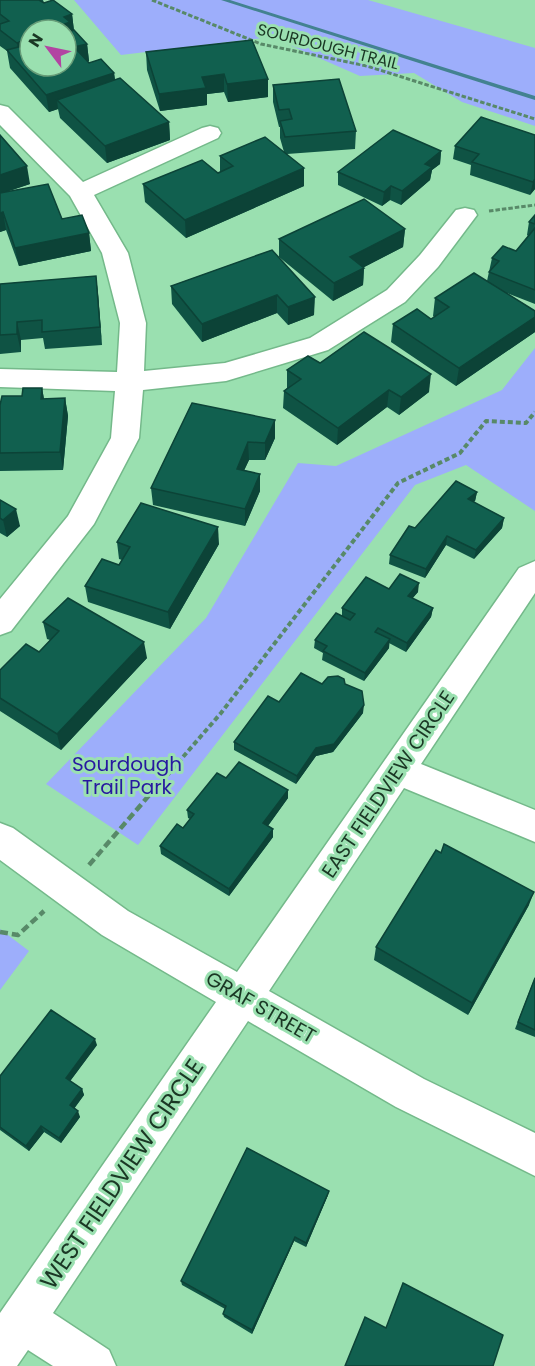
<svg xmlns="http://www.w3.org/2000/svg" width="535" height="1366" font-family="Poppins,sans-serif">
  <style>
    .green { fill: #9daefb }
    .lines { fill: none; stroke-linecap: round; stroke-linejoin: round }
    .stream { fill: #438290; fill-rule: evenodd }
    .minor-casing { stroke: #74b98a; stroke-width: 3 }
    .path-far2 { stroke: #588968; stroke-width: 3; stroke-dasharray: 4.5 2; stroke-linecap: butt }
    .path-far1 { stroke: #588968; stroke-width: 4; stroke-dasharray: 5 3; stroke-linecap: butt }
    .path { stroke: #588968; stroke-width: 4.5; stroke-dasharray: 8 4; stroke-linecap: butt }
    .minor { fill: #fff; fill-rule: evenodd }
    .wall { fill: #0f5344 }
    .shaded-wall { fill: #0c4337 }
    .building { fill: #11604f; stroke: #0c4337; stroke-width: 1.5 }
    .labels { text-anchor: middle; stroke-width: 6; stroke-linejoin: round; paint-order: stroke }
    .far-street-label { font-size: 16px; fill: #1a3724; stroke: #9ae0b0 }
    .park-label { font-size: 20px; fill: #2718a0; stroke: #9ae0b0 }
    .street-label { font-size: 20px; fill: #1a3724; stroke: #9ae0b0 }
    .near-street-label { font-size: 24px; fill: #1a3724; stroke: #9ae0b0 }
  </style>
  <rect width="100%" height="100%" fill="#9ae0b0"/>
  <g class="green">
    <path d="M74,0H368L535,48V126L462,102L414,73L360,76L271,37L121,55Z"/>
    <path d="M535,348V511L466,465L415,485L138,845L46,784L206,618L298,463L336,466L502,390Z"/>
    <path d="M0,929L29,951L0,990Z"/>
  </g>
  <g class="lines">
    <path class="stream" d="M221,0H230L535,96V100Z"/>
    <defs>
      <g id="minor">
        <path d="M0,105L8,107L83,182L202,128L210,126L218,128L221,133L218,138L94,195L128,253L146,323L144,371L225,363L310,338L387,290L420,255L456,210L465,208L474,210L477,215L438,267L405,302L328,350L226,381L143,390L139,438L94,524L11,631L0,635V599L68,516L111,438L115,391L0,387V369L117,372L120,323L102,253L70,196L0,125Z"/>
        <path d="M535,561V593L421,764L535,810V842L404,788L269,991L424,1079L535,1133V1176L396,1107L248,1021L53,1313L109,1350L116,1366H53L28,1350L17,1366H0V1313L216,1002L102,935L0,860V823L13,828L128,911L237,972L519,568Z"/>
      </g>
    </defs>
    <use href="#minor" class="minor-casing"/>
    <g class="path-far2">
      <path d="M152,0L261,44L367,66L535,119"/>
      <path d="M489,211L535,205"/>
    </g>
    <path class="path-far1" d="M157,787L221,713L398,483L460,453L486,421L526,423L535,412"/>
    <g class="path">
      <path d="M89,865L158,785"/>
      <path d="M0,932L18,935L44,911"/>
    </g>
    <use href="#minor" class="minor"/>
  </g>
  <g class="wall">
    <path d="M0,0H43L44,3L72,14L74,31L87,44L89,61L88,62L114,73L115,79L169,122L170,140L107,163L60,118L58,109L49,112L10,68L7,51L0,46Z"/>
    <path d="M252,40L268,97L228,102L224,92L207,94V105L160,111L147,70L146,52Z"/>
    <path d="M273,85L356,131L355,149L287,154L304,186L186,238L145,202L143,184L218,173L220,172V156L284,152L280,138V127H279L273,102Z"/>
    <path d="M0,135L30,184L6,192L89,233L91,251L19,266L6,230L0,232Z"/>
    <path d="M535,135V189L530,195L470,175L471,165L453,159L455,146Z"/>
    <path d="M441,151L440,164L432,170L430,180L401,205L390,200L382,206L338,185V172Z"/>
    <path d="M535,215V304L507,293L535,311V332L456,386L391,342L393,324L431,319L434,317L433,316L435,298L487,281L492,258L516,251L528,236L527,235L529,222Z"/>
    <path d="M405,229L403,247L364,267L363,285L333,301L279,257V239Z"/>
    <path d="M272,250L314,315L288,325L277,313L202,342L172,304L171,286Z"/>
    <path d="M96,276L98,294L102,345L45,349L43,338L21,340V352L0,354V284Z"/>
    <path d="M320,363L429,392L399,415L387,407L337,445L283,408L284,391L287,388V370Z"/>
    <path d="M42,388L44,399L65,398L68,416L63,470L0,471V405Z"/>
    <path d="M192,403L275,438L265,460H249L244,470L260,474V491L245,526L153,505L151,488Z"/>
    <path d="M477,492L475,501L473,502L504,518L502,528L474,559L446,545L425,578L389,564L390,555L415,528Z"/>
    <path d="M0,500L20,526L7,537L0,533Z"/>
    <path d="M117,542L219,544L170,629L88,602L85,586L119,565L122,560L119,559Z"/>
    <path d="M389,589L418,592L412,598L433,608L431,617L406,652L389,643V648L364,681L322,660L323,653L314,648L315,640L342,616V608Z"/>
    <path d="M43,622L147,658L61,750L0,711V670L39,652L50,640L47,639Z"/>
    <path d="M322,684H345L363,713L333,752L316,756L296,784L234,750V742L279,702Z"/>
    <path d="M226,778L288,790V798L268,826L273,829V837L229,896L161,854L160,846L183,828L190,819L188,818L187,810Z"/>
    <path d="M529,905L468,1015L374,960L376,947Z"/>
    <path d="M535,977V1037L515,1029Z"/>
    <path d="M97,1045L70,1081L82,1089L84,1095L74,1109L80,1117L61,1143L44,1132L29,1151L0,1130V1076Z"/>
    <path d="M328,1195L306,1247L294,1241L252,1334L224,1317L223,1314L225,1309L182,1285L181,1281Z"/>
  </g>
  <g class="shaded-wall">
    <path d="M72,14L74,31L66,42V30H49L64,17Z"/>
    <path d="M30,38V56L20,61L17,43Z"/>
    <path d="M87,44L89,61L76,65L74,47Z"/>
    <path d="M114,73L116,91L57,100L58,109L49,112L46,95Z"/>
    <path d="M224,74V92L207,94V105L160,111L159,94L202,77Z"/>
    <path d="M268,79V97L228,102L227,84Z"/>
    <path d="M169,122L170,140L107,163L105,146Z"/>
    <path d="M441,151L440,164L432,170L430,180L401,205L402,191L425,164Z"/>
    <path d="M27,166L30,184L0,194V175Z"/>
    <path d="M304,168V186L186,238L185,220Z"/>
    <path d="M535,179V189L530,195L533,182Z"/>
    <path d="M391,186L390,200L382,206L384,192Z"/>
    <path d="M3,212L6,230L0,232V213Z"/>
    <path d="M405,229L403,247L349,275L350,257Z"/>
    <path d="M89,233L91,251L19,266L15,248Z"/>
    <path d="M364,268L363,285L333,301L334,283Z"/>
    <path d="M96,276L98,294L102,345L100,327Z"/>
    <path d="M277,295V313L202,342V324Z"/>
    <path d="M315,297L314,315L288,325V307Z"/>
    <path d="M535,317V332L456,386L459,368Z"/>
    <path d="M17,322L21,340V352L17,334Z"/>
    <path d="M431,374L429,392L399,415L401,397Z"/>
    <path d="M42,388L45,405L41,399Z"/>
    <path d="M389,390L387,407L337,445L338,428Z"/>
    <path d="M65,398L68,416L63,470L60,452Z"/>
    <path d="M275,420V438L265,460V443Z"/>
    <path d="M248,442L249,460L237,486V469Z"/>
    <path d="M260,474V491L245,526V509Z"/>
    <path d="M477,492L475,501L466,508L468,499Z"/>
    <path d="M16,509L20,526L7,537L3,520Z"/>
    <path d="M504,518L502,528L474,559L476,550Z"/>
    <path d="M218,527L219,544L170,629L168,612Z"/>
    <path d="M447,536L446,545L425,578L426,569Z"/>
    <path d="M419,583L418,592L407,605L408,596Z"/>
    <path d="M433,608L431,617L406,652L407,643Z"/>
    <path d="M390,639L389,648L364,681L365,673Z"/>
    <path d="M144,642L147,658L61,750L57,734Z"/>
    <path d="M364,705L363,713L333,752L316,756L296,784L297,776L316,748Z"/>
    <path d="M288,790V798L264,831L263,823Z"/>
    <path d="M273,829V837L229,896V889Z"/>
    <path d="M534,892L529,905L468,1015L472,1003Z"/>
    <path d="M95,1039L97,1045L68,1084L66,1078Z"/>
    <path d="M82,1089L84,1095L72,1111L70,1105Z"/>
    <path d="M78,1111L80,1117L61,1143L59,1138Z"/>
    <path d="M41,1126L44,1132L29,1151L26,1146Z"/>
    <path d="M329,1191L328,1195L306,1247V1243Z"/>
    <path d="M295,1237L294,1241L252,1334V1330Z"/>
  </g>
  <g class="building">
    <path d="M0,0H39L44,3L53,0L72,14L64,17L70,22L49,30H30V38L17,43L0,30V24L9,21L0,14Z"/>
    <path d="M74,30L87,44L74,47L89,63L101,59L114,73L46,95L7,50L30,44V66H66V33Z"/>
    <path d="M252,40L268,79L227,84L224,74L202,77L206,88L159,94L146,52Z"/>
    <path d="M120,78L169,122L105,146L57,100Z"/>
    <path d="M339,79L356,131L285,137L280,121L292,119L289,109L279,110L273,85Z"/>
    <path d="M481,117L535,135V179L533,182L472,162L479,154L455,146Z"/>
    <path d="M393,130L441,151L425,164L432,167L402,191L391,186L384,192L338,172Z"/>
    <path d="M0,135L27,166L0,175Z"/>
    <path d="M265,137L304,168L185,220L143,184L202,160L218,173L233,166L220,156Z"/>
    <path d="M48,184L62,219L82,215L89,233L15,248L3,212L0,213V193Z"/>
    <path d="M364,199L405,229L350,257L364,268L334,283L279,239Z"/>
    <path d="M535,215V224L529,222Z"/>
    <path d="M535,228V290L489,272L499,261L492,258L503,246L516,251Z"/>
    <path d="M272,250L315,297L288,307L277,295L202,324L171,286Z"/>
    <path d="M474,273L535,311V317L459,368L393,324L417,309L431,319L449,307L435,298Z"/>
    <path d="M96,276L100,327L42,332V320L17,322V334L0,335V284Z"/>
    <path d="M364,332L431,374L401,397L389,390L338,428L284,391L301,379L287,370L308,356L320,363Z"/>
    <path d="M23,388H42L41,399L65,398L60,452L0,453V405L2,396H22Z"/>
    <path d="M192,403L275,420L265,443L248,442L237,469L260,474L245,509L151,488Z"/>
    <path d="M456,481L477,492L468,499L504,518L476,550L447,536L426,569L390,555L409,526L415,528Z"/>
    <path d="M0,500L16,509L3,520L0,518Z"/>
    <path d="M141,503L218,527L168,612L85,586L102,559L119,565L130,547L117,542Z"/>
    <path d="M400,574L419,583L408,596L433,608L407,643L378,628L375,632L390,639L365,673L323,651L327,646L315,640L336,613L350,620L355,614L342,608L366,577L389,589Z"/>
    <path d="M68,598L144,642L57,734L0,698V670L26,644L39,652L59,631L43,622Z"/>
    <path d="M301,673L322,684L328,677L338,676L344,679L345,684L362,691L364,705L334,744L316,748L297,776L234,742L268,696L279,702Z"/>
    <path d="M239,762L288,790L263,823L273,829L229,889L160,846L177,824L183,828L194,814L187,810L217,773L226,778Z"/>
    <path d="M444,844L534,892L472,1003L376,947L436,850L441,853Z"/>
    <path d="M535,978V1030L518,1022Z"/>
    <path d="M51,1010L95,1039L66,1078L82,1089L70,1105L78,1111L59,1138L41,1126L26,1146L0,1127V1076Z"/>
    <path d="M247,1148L329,1191L306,1243L295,1237L252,1330L223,1314L226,1306L181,1281Z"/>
    <path d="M403,1283L503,1335L493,1366H345L365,1317L386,1328Z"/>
  </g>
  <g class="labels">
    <g class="far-street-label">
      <text transform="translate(328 46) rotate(14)" y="6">SOURDOUGH TRAIL</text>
    </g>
    <g class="park-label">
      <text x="127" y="771">Sourdough<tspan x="127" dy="23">Trail Park</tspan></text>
    </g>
    <g class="street-label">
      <text transform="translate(388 784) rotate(-56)" y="7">EAST FIELDVIEW CIRCLE</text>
      <text transform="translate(261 1007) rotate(30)" y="7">GRAF STREET</text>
    </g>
    <g class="near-street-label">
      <text transform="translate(122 1174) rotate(-56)" y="8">WEST FIELDVIEW CIRCLE</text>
    </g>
  </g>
  <g transform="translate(48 48) rotate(302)"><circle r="28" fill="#9ae0b0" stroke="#679c78" stroke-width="1.5"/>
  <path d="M0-4.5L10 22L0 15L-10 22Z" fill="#b244a2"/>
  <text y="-9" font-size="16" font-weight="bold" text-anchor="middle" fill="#1a3724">N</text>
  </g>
</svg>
